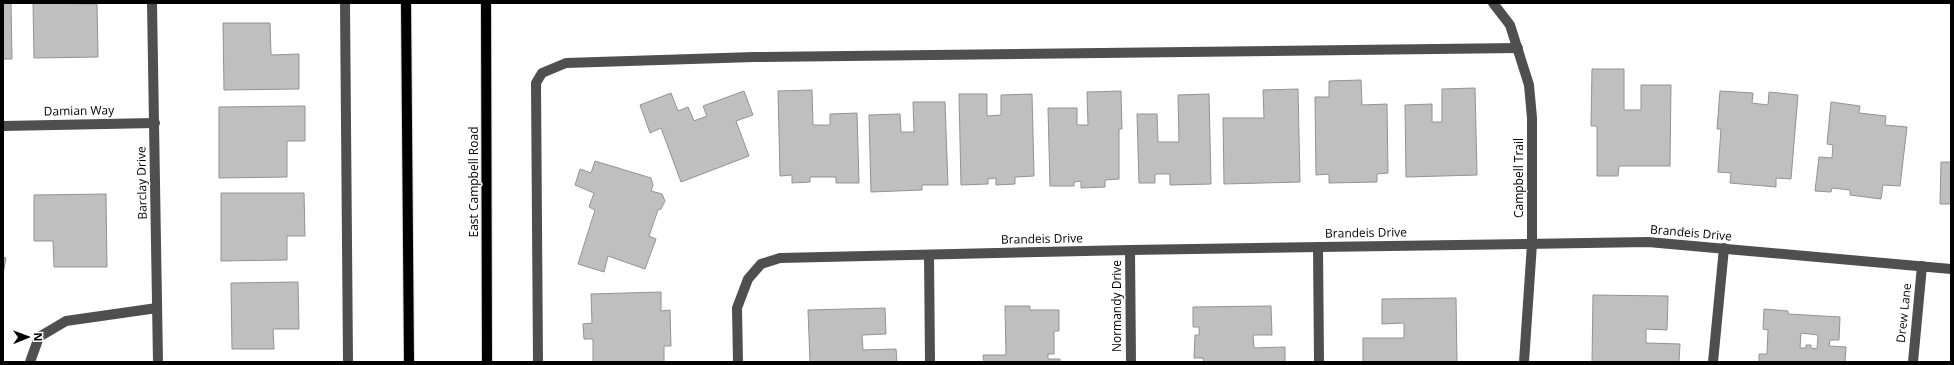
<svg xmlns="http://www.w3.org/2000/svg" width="1954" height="365" font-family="'Open Sans',sans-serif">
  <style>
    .building { fill: #bfbfbf; stroke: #939393; fill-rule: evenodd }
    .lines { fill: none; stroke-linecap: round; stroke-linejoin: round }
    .major-casing { stroke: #dbdbdb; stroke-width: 12 }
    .minor { stroke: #4f4f4f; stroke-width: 10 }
    .major { stroke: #000; stroke-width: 10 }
    .labels { text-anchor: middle; stroke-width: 3; stroke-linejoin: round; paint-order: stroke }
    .street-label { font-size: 12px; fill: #000; stroke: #fff }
  </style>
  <rect width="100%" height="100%" fill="#fff"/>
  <g class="building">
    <path d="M3,3H11L12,59H3Z"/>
    <path d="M33,3L97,4L98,57L34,58Z"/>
    <path d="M223,23H270L271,55L299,54V89L224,90Z"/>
    <path d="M1592,69H1624V110H1641V85H1671L1670,166H1619L1618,176H1597V126H1591Z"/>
    <path d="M1361,80L1362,105L1387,104L1388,173L1377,174V182L1329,183V174L1316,175L1315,97H1329V81Z"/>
    <path d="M1475,88L1477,175L1406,177L1405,105L1432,104V122H1442V89Z"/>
    <path d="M1298,89L1300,182L1224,184L1223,118H1264L1263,90Z"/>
    <path d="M812,90L813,125H830V114L857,113L859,183H836V177H810V182L792,183V175L780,176L778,91Z"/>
    <path d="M744,91L753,115L736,121L749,156L681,182L661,128L650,133L640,105L671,93L678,111L688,107L694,121L707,116L703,106Z"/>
    <path d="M1121,91L1122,129H1119V179L1105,180V187L1081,188V181L1074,182V186H1050L1048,108H1077V125H1088L1087,92Z"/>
    <path d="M1720,91L1753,93L1752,103L1768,105L1769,92L1798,95L1791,179L1776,178V187L1730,183L1731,173L1718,172L1721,129H1717Z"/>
    <path d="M959,94H987V116L1001,115V95L1032,94L1034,176L1015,177V184L996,185V178L988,179V184L961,185Z"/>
    <path d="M1209,94L1211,184L1170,185V174H1155V183H1139L1137,114H1157L1158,142H1179L1178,95Z"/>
    <path d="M913,102H945L948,185H922V190L871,192L869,115L900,114L901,132H914Z"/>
    <path d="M1831,102L1860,106L1859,113L1886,116L1885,125L1907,127L1900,186L1883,185L1881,199L1850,195V190L1832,188L1831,192L1815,191L1819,157L1832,158L1833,145L1827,144Z"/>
    <path d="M305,106V141H287V177L219,178V107Z"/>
    <path d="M595,161L651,178L653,185L651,191L662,194L665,201L661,209L658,210L649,236L656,239L645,269L608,256L604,272L578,264L595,210L589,207L594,193L575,185L580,169L591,173Z"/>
    <path d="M1941,162H1951V204H1940Z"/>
    <path d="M221,193H304L305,236H287V260L221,261Z"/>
    <path d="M106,194L107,267H54L53,241H34V195Z"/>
    <path d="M3,257L6,258L3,275Z"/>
    <path d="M298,282L299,329H273L274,349H232L231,283Z"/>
    <path d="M661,292V311L670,310L671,346H664V362H593V339H584L583,324L592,323L591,294Z"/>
    <path d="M1593,295L1668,296L1667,330L1646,329V343L1680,344L1679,362H1592Z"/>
    <path d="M1456,298L1457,362H1363V338H1404V323L1382,324V299Z"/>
    <path d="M1005,306H1030V310H1059V331H1054V354H1048V359H1060V362H984L983,355H1006Z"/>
    <path d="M1271,306L1272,335H1253L1254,348L1285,347V362H1204L1203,358H1194L1195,335H1199V327H1193V307Z"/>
    <path d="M885,308L886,334L862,335L863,350L896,349L897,362H810L808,310Z"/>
    <path d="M1764,309L1788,311V314L1840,317L1839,340H1830L1829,346L1846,347L1845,362H1759V354H1767L1768,330L1763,329ZM1801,333L1818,335L1817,349L1811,348V345H1806V348H1800Z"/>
  </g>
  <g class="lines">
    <defs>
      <g id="major">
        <path d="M406,3L409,362"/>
        <path d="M486,3L487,362"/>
      </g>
    </defs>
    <use href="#major" class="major-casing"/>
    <g class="minor">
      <path d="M152,3L158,362"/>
      <path d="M345,3L348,362"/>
      <path d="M1493,3L1510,25L1529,85L1532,118V244L1524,362"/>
      <path d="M3,126L155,123"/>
      <path d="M1318,247L1319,362"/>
      <path d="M1130,250L1131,362"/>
      <path d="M929,255L930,362"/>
      <path d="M30,362L39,337L66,321L157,308"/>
      <path d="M538,362L536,83L542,73L566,63L754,57L1518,48"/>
      <path d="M738,362L737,308L748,279L761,264L780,258L1130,250L1648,242L1951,269"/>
      <path d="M1713,362L1724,248"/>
      <path d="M1913,362L1922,266"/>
    </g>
    <use href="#major" class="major"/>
  </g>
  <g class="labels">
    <g class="street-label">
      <text transform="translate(79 111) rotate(-1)" y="4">Damian Way</text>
      <text transform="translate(1519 178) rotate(-90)" y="4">Campbell Trail</text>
      <text transform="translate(474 182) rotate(-90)" y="4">East Campbell Road</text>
      <text transform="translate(142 183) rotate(-91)" y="4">Barclay Drive</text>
      <text transform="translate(1366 233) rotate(-1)" y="4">Brandeis Drive</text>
      <text transform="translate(1691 233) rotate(5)" y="4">Brandeis Drive</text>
      <text transform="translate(1042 239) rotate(-1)" y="4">Brandeis Drive</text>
      <text transform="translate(1117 306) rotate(-90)" y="4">Normandy Drive</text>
      <text transform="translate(1904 313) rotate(-84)" y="4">Drew Lane</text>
    </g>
  </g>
  <rect width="1954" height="365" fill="none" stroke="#000000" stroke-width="8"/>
  <g transform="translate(28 337) rotate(89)" stroke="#ffffff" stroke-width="3" paint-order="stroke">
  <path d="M0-3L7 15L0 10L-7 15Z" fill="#000000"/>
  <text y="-6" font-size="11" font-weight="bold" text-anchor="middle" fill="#000000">N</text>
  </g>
</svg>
